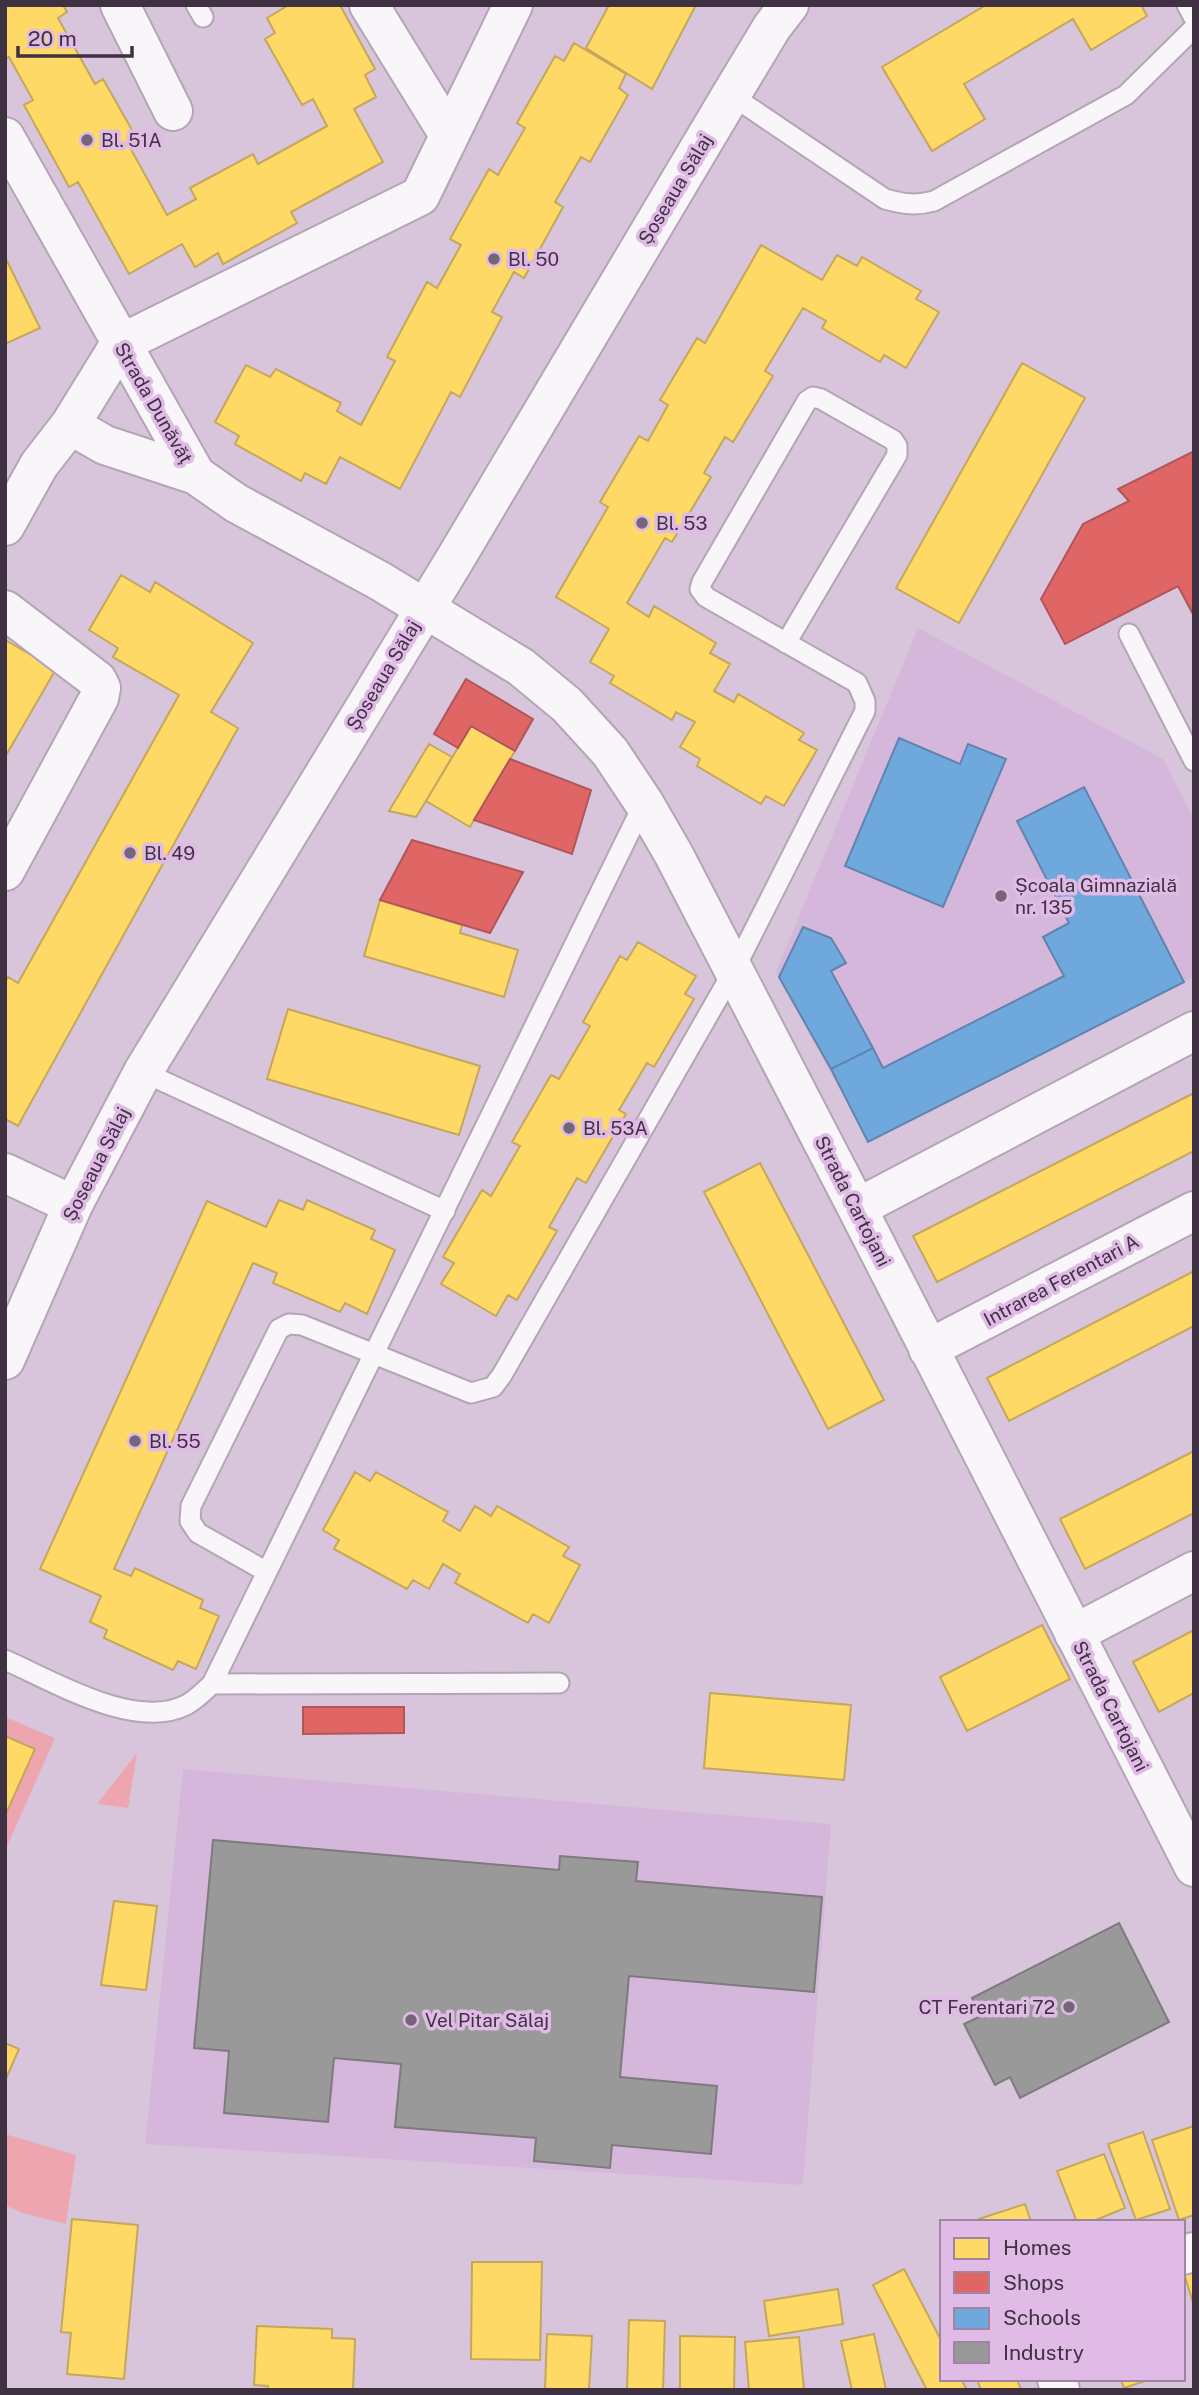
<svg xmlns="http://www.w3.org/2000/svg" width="1199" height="2395" viewBox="0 0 1199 2395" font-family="'Public Sans',sans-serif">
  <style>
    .built { fill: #d6b7dc }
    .green { fill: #eda6b0 }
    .homes { fill: #ffd966; stroke: #c5a75b; stroke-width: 2 }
    .shops { fill: #e06666; stroke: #b0565b; stroke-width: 2 }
    .schools { fill: #6fa8dc; stroke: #6184ae; stroke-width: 2 }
    .industry { fill: #999; stroke: #7e7a7f; stroke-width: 2 }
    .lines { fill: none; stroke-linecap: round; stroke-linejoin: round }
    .service-casing { stroke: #b4a5b6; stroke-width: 23 }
    .minor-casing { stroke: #b4a5b6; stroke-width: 42 }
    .tertiary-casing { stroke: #b4a5b6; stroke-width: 42 }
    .service { stroke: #f9f6fa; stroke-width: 19 }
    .minor { stroke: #f9f6fa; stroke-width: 38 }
    .tertiary { stroke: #f9f6fa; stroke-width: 38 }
    .poi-dot { fill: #756578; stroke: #dfbbe5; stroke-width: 2.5 }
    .labels { text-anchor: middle; stroke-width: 7; stroke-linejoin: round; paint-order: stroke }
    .poi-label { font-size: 19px; fill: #3f3142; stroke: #dfbbe5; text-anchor: start }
    .street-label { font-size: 19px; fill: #3f3142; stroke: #dfbbe5 }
  </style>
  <rect width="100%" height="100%" fill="#d8c5db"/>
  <path class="built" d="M918,628L1163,759L1194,819V977L868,1142L776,972Z
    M183,1769L831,1824L803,2185L145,2144Z"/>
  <path class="green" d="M5,1717L55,1738L5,1851V1816L35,1749L5,1736Z
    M137,1753L128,1808L97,1804Z
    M5,2134L76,2155L66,2224L22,2213L5,2205Z"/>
  <path class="homes" d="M5,5H63L67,12L58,18L95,84L103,79L136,137L127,142L167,215L196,199L190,188L253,154L258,164L327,126L313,99L302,105L265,39L275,33L267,18L289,5H340L375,69L365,75L376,97L354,109L383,162L291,212L297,223L223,264L218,253L195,267L182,244L129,274L78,182L69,187L24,105L33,100L9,57L5,59Z
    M609,5H696L652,89L586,48Z
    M986,5H1141L1147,16L1091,50L1073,19L964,84L985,119L932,151L882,67Z
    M574,43L626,74L619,88L628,95L590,162L581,157L555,202L563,207L524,278L514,272L492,312L502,317L460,397L451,392L400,489L340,457L326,484L305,473L301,481L235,444L239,436L215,422L246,365L270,377L276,369L341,403L337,411L361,425L395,361L387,357L427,282L437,288L461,245L450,239L489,169L498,175L525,128L517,123L555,56L564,61Z
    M761,245L822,280L837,255L857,266L862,257L921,291L916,299L939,312L906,368L884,355L880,362L822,328L826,321L803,308L765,371L773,376L733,442L725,437L704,473L711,477L672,542L665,538L627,603L649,617L654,606L716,643L710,653L730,664L714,691L734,702L738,694L804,733L799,740L817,750L784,806L766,796L761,804L697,766L700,759L680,747L695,722L676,712L672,720L610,683L614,676L590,662L609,629L556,597L608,507L600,502L639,436L648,441L668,405L660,400L697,338L705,343Z
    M5,257L40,328L5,344Z
    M1022,363L1085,398L959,623L896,588Z
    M121,575L150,592L155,582L253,643L211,712L238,728L18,1126L5,1119V982L8,977L18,983L179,695L113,657L118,648L89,630Z
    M5,640L56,669L5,757Z
    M471,726L515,751L470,827L426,801Z
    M429,744L452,757L426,801L416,817L389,811Z
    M380,900L462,925L460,933L518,950L504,997L364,956Z
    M638,942L696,976L685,994L694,999L654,1067L647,1063L619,1110L626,1114L586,1183L577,1178L549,1227L557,1231L517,1300L508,1295L496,1316L441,1284L454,1263L443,1257L482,1190L491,1196L520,1146L512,1142L551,1075L559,1079L590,1026L583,1022L620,956L627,960Z
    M288,1009L480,1066L459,1135L267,1079Z
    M1194,1093V1151L937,1282L913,1236Z
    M760,1163L884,1400L828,1429L704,1192Z
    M279,1200L303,1210L307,1200L375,1230L371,1239L395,1250L367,1314L345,1303L340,1312L273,1283L277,1273L253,1263L114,1569L131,1576L135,1568L203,1600L200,1608L219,1616L196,1669L178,1661L173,1670L104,1638L107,1630L90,1622L101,1596L40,1569L207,1201L266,1227Z
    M1194,1271V1326L1009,1421L987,1378Z
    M1194,1451V1513L1085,1569L1060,1519Z
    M355,1472L370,1481L376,1472L448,1512L443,1521L460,1531L475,1506L491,1516L497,1506L569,1547L563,1556L580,1565L549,1623L533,1614L528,1623L455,1583L460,1574L443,1564L429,1589L413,1580L407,1589L334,1549L339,1540L323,1530Z
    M1042,1625L1070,1679L967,1731L940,1677Z
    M1194,1630V1693L1159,1712L1133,1662Z
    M710,1693L851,1705L844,1780L704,1768Z
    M5,1736L35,1749L5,1816Z
    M114,1901L157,1906L146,1990L101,1985Z
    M5,2043L19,2049L5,2081Z
    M1194,2126V2215L1179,2220L1152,2140Z
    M1143,2132L1170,2209L1136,2220L1108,2144Z
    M1104,2154L1125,2208L1091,2222H1077L1057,2171Z
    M1025,2204L1031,2222H980L979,2219Z
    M72,2219L138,2225L124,2379L67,2374L71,2333L61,2332Z
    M472,2262H542L540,2360L471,2359Z
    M904,2269L942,2342V2379H961L967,2390H927L873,2285Z
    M1194,2270V2306L1184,2273Z
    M838,2289L843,2324L769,2336L764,2301Z
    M629,2320L665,2321L663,2390H627Z
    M257,2326L332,2329V2338L355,2339L353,2390H268V2386L254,2385Z
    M547,2334L592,2336L589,2390H545Z
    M874,2334L886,2390H852L841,2341Z
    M680,2336L735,2337L734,2390H680Z
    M799,2337L804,2390H749L745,2342Z
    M977,2379H1017L1021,2390H981Z
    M1121,2379H1151L1124,2388Z"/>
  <path class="shops" d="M1194,451V616L1178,586L1065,644L1041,599L1083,524L1129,501L1118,489Z
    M466,679L533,719L515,751L471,726L458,748L434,734Z
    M510,759L591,790L572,854L474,820Z
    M412,840L523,872L490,933L380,900Z
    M303,1707H404V1733L303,1734Z"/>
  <path class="schools" d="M899,738L960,764L968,744L1006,759L943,907L845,866Z
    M1084,787L1184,982L868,1142L831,1069L873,1048L883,1068L1064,976L1043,937L1069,923L1017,821Z
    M803,927L831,938L846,963L831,971L873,1048L831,1069L779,977Z"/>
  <path class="industry" d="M213,1840L559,1870L560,1856L638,1862L636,1881L822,1897L814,1992L629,1976L620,2077L717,2086L711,2154L612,2145L610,2168L534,2161L536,2138L395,2127L401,2064L334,2058L328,2122L224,2113L229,2051L194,2048Z
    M1119,1923L1169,2022L1020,2098L1010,2077L995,2085L964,2024L981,2016L972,1998Z"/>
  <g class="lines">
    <defs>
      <path id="service" d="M196,5L203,17
        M1187,5L1194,18
        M731,95L885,199C903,204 916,206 934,201L1126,95L1194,28
        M1129,634L1194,761
        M143,1072L445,1211
        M267,1572L198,1533L190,1521L191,1506L279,1329L289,1324L302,1325L471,1393L493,1387L502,1375L734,970L865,711V701L857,683L706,597L700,589L702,582L807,401L813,397L821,399L893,440L897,446V455L786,643
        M5,1660C53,1681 135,1731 186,1705C196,1700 204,1691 212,1684L644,803
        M212,1684L559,1683"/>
      <path id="minor" d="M120,5L173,111
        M369,5L449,135
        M5,137L196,475L236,503L380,581L521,667L567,705L610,752L644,803L674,855L857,1208L1194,1867
        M70,425L105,445L196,475
        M5,526L39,465L70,425L120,344L420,196L513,5
        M5,610L97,680L101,688L99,698L5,871
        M5,1173L73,1205
        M857,1208L1194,1031
        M928,1349L1194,1211
        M1074,1634L1194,1571
        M1183,2255L1194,2252
        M1057,2379L1060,2390"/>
      <path id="tertiary" d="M5,1360L73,1205L143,1072L454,561L731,95L772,27L789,5"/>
    </defs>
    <use href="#service" class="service-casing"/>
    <use href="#minor" class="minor-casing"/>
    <use href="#tertiary" class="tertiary-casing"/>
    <use href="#service" class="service"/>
    <use href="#minor" class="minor"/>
    <use href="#tertiary" class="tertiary"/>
  </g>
  <g class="poi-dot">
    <circle cx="87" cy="140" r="7"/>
    <circle cx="494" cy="259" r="7"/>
    <circle cx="642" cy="523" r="7"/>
    <circle cx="130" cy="853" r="7"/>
    <circle cx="1001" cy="896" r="7"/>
    <circle cx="569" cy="1128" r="7"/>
    <circle cx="135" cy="1441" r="7"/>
    <circle cx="1069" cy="2007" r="7"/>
    <circle cx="411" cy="2020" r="7"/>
  </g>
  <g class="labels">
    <g class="poi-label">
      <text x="101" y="147">Bl. 51A</text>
      <text x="508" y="266">Bl. 50</text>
      <text x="656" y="530">Bl. 53</text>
      <text x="144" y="860">Bl. 49</text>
      <text x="1015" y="892">Școala Gimnazială<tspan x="1015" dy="22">nr. 135</tspan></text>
      <text x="583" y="1135">Bl. 53A</text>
      <text x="149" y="1448">Bl. 55</text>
      <text x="1055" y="2014" text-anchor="end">CT Ferentari 72</text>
      <text x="425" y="2027">Vel Pitar Sălaj</text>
    </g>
    <g class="street-label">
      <text transform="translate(675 189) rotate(-59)" y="7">Șoseaua Sălaj</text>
      <text transform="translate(154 403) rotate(60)" y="7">Strada Dunăvăț</text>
      <text transform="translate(383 675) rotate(-59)" y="7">Șoseaua Sălaj</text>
      <text transform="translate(96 1164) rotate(-63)" y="7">Șoseaua Sălaj</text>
      <text transform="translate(853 1201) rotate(63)" y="7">Strada Cartojani</text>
      <text transform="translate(1061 1280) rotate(-28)" y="7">Intrarea Ferentari A</text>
      <text transform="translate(1111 1706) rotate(63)" y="7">Strada Cartojani</text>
    </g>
  </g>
  <rect width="1199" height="2395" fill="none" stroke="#3f3142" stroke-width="14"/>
  <rect x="940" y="2220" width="245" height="161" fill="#dfbbe5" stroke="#9f84a4" stroke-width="2"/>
  <rect x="954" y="2238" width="35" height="21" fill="#ffd966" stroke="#9f84a4" stroke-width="2"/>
  <text x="1003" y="2255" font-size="21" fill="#3f3142">Homes</text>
  <rect x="954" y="2272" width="35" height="21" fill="#e06666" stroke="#9f84a4" stroke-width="2"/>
  <text x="1003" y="2290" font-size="21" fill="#3f3142">Shops</text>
  <rect x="954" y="2308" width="35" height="21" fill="#6fa8dc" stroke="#9f84a4" stroke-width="2"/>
  <text x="1003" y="2325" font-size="21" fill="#3f3142">Schools</text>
  <rect x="954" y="2342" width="35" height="21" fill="#999999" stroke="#9f84a4" stroke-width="2"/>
  <text x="1003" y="2360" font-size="21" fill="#3f3142">Industry</text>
  <path d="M18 46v10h114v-10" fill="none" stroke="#3f3142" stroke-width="3.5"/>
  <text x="28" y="46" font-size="21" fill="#3f3142" stroke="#dfbbe5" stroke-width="5" paint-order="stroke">20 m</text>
</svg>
